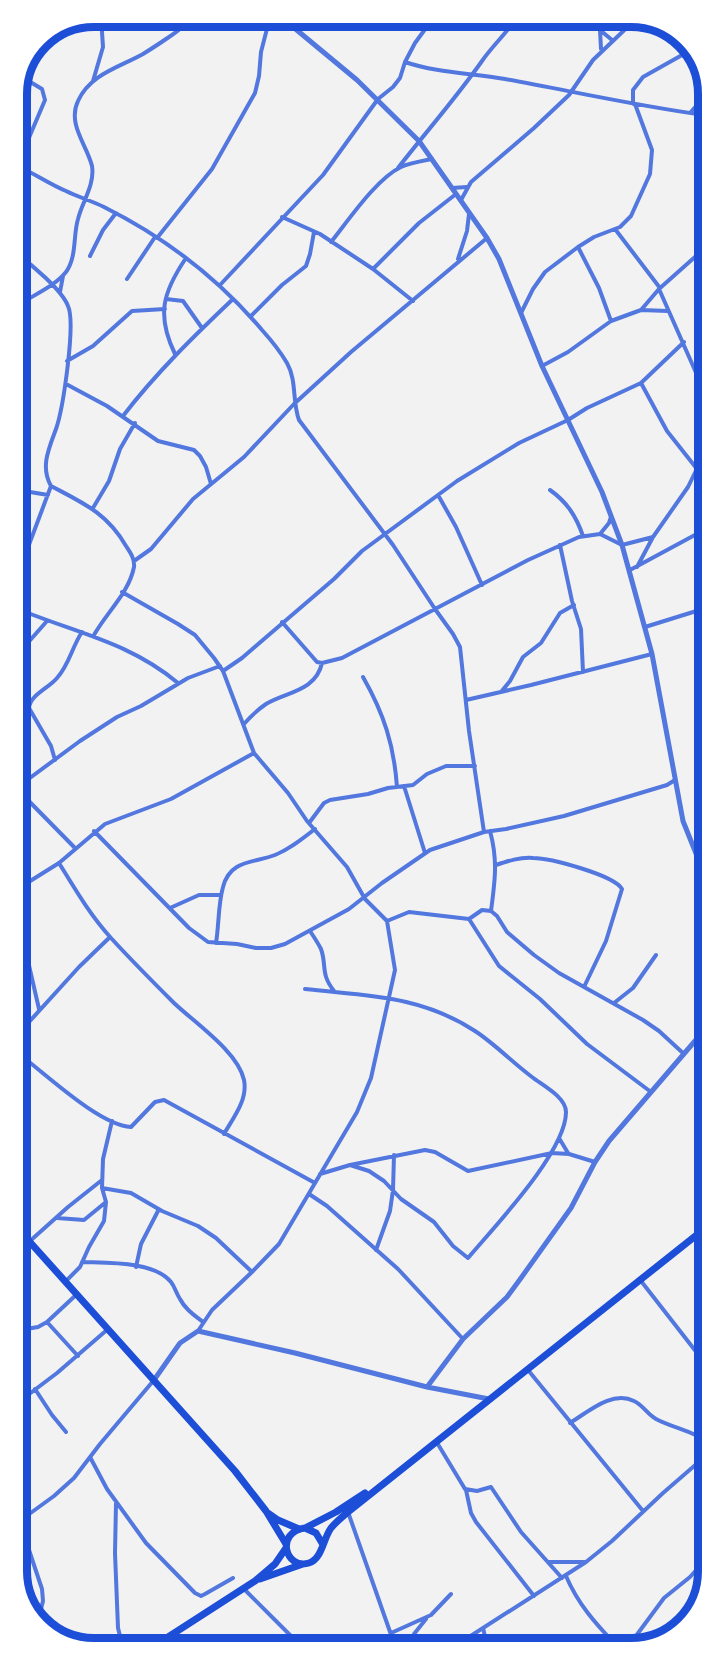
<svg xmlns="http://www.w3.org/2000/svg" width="725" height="1665" viewBox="0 0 725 1665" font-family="'DejaVu Sans',sans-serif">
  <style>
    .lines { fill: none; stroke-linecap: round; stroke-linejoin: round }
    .minor { stroke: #5277de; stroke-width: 4 }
    .tertiary { stroke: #5277de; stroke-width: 5 }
    .primary { stroke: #1d4ed8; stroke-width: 7 }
    .trunk { stroke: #1d4ed8; stroke-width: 7 }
    .rim { fill: none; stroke: #1d4ed8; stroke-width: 8 }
  </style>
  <rect width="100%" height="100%" fill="#f2f2f2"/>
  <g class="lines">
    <path class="minor" d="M592,17L600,30L612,40
      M621,17L627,26
      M600,30L601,49
      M405,62C437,73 471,73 505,79C571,91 637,106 704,115
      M93,81L103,47L101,17
      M633,104V90L643,77L691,50
      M690,113L704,97
      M17,166C34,173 49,184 66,191C78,197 92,201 104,207C164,237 218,278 262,330C271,340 280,351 287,363C297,381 292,401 299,420L393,545L435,609L453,634L460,647L469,731L484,832
      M17,166L45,100L42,89L22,77
      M398,168C426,132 456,98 482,61C493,45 507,33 517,17
      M452,188L467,187
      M461,200L471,182L534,128L569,95L593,60L638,17
      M282,217L320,234L373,269L413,301
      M615,229L660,288
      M157,238L212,169L255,93L259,76L261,52L270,17
      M331,242C348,221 376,179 401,167C410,163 422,161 432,159
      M578,247L599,288L611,321
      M17,254C31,264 62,290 68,306C76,323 63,409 56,429C49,448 40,467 51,486C83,503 107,513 126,546C130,552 135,559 134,567C129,593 106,613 94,635
      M90,256L103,230L116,213
      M458,259L467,231L469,214
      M373,269L419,223L456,194
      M127,279L155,237
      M220,285L323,175L378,99L393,87L400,78L405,62L415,43L434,17
      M659,289L705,393
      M60,292L63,276
      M166,299L183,301L202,328
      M17,306C33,295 54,287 66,272C77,257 73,235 78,219C82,202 95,185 92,166C87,145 67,124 78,101C90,74 120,67 143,54C151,49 159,44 166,39C175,33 185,27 188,17
      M641,310L668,311
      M521,313L533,289L545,272L578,247L594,237L620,227L631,216L650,174L652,150L635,104
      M251,316L282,285L306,266L310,254L314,232
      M175,354C156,315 163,292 186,258
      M67,361L93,346L132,311L165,309
      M542,366L568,352L611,321L641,310L659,289L705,248
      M641,383L667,431L697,469
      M66,384L107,406L158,441L194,450L200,456L206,467L211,484
      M123,416C156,373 194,336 233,299
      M18,490L48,495
      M550,490C567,502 576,516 583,536
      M438,495L456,527L482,585
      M93,508L109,481L120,449L135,423
      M600,534L609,523L611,517
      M560,545L572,601L581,629L583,672
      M134,561L151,549L193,499L244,457L294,404L351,352L487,238
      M637,567L653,537L688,487L705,452
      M630,570L706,529
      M18,574L51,486
      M122,592L178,624L195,635L214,658L223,671L254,753L288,793L307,821L347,867L365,899L387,921L395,970L371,1078L357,1112L279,1244L252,1272L212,1310L198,1331
      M18,609C76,633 129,642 178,683
      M282,622L317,662L322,663L342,658L528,560L579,537L600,534L622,545L653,537
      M645,627L706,608
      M18,654L47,621
      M223,671L242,658L334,579L362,551L457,481L519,443L568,420L587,408L641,383L684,342
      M363,677C384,714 394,745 397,787
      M501,692L510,681L523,657L541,643L560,613L574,605
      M466,700L531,685L652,654
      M244,724C251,716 257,710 266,704C286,692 316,691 322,663
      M55,760L51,746L29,708C30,695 49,688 57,678C69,665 72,647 82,632
      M19,786L80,741L117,717L141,706L188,678L220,666
      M404,786L425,853
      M19,791L75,848
      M309,823L324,803L330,800L368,794L388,788L413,785L427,774L446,766H475
      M94,831L189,928L208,942L237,944L256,948H271L285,944L349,909L382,883L430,850L484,832L506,829L564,816L667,785L675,780
      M490,831C498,860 495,881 491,911
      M59,863C75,889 90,915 111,938C131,960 153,982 174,1003C195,1023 238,1052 244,1080C248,1100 233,1118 224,1134
      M496,865C508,861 520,857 533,858C550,858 614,875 622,889L606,941L584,987
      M19,888L59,863L105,824L171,799L254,753
      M170,908L199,895H221
      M469,919L482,910L491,911L497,916L507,932L534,955L559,973L643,1020L659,1031L684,1054
      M387,921L409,912L469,919L499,966L540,999L587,1044L651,1092
      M310,931C314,937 318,943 321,949C327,966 320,973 334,991
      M19,941L25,948L39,1009
      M216,943C219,925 218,905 223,887C230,859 255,863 275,855C290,849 302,839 315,829
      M305,989C367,996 420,995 475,1031C495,1044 513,1063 532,1077C542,1085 566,1097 566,1112C566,1152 494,1227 468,1258L453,1246L434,1222L401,1199L384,1181L369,1171L350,1165
      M614,1003L633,988L656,955
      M19,1033L79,967L110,937
      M19,1054C46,1074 99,1125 131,1127L155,1102L164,1100L315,1183
      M559,1138L568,1153
      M320,1174L350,1165L425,1150L435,1152L468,1171L552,1153L569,1154L595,1162
      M102,1188L131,1193L162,1211L198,1226L216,1238L252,1272
      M309,1194L327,1206L398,1269L463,1339
      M57,1218L84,1220L106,1202
      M30,1241L68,1207L102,1180
      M376,1250L390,1211L393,1190L394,1155
      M82,1262C107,1263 154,1261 171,1282C175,1287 176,1293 180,1299C185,1309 194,1315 203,1322
      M136,1267L141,1244L159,1209
      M66,1281L80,1267L89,1247L104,1221L106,1202L102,1188L103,1159L112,1121
      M641,1281L708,1367
      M47,1322L78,1356
      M20,1330L38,1327L47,1322L76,1295
      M528,1370L643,1511
      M35,1389L52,1415L66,1432
      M20,1401L57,1373L108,1329
      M570,1423C588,1412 612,1390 634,1401C643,1405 647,1414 656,1419C673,1428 693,1431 708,1442
      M436,1441L465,1489L477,1491L491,1487L521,1532L562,1578
      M90,1457L107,1489L146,1543L195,1593L201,1596L205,1594L233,1578
      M466,1490L471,1513L476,1522L534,1596
      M116,1503L115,1553L118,1628L123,1648
      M348,1512L395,1646
      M21,1520L54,1496L74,1478L100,1444L154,1380
      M21,1526L42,1589L43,1601L38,1621
      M548,1562H585
      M566,1576C578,1604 595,1623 616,1645
      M244,1589L293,1638L298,1647
      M483,1628L487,1645
      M391,1633L431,1615L451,1594
      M392,1636L416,1644
      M630,1644L664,1598L690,1577L708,1557
      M418,1646L414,1634L426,1619
      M455,1646L586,1562L612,1541L663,1493L708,1454"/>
    <path class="tertiary" d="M281,17L357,80L419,141L487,238L499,259L542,366L602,492L622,545L652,654L683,821L699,861L707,873
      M154,1380L180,1343L198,1331L295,1353L427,1387L489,1399
      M427,1387L463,1339L507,1297L521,1278L571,1208L595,1162L609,1141L707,1027"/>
    <path class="primary" d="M20,1231L235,1471L266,1511L286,1544
      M268,1513L278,1520L299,1529"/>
    <path class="trunk" d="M305,1528L336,1512L365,1493
      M322,1543L316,1533L305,1528C275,1532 285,1570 309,1563C322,1559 323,1539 331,1528C336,1522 342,1517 348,1512L708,1226
      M260,1579L303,1564
      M151,1648L255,1581L275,1564L286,1548"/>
  </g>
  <path d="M0 0H725V1665H0ZM94 27H631A67 67 0 0 1 698 94V1571A67 67 0 0 1 631 1638H94A67 67 0 0 1 27 1571V94A67 67 0 0 1 94 27Z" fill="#fff" fill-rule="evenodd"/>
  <path class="rim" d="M94 27H631A67 67 0 0 1 698 94V1571A67 67 0 0 1 631 1638H94A67 67 0 0 1 27 1571V94A67 67 0 0 1 94 27Z"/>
</svg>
